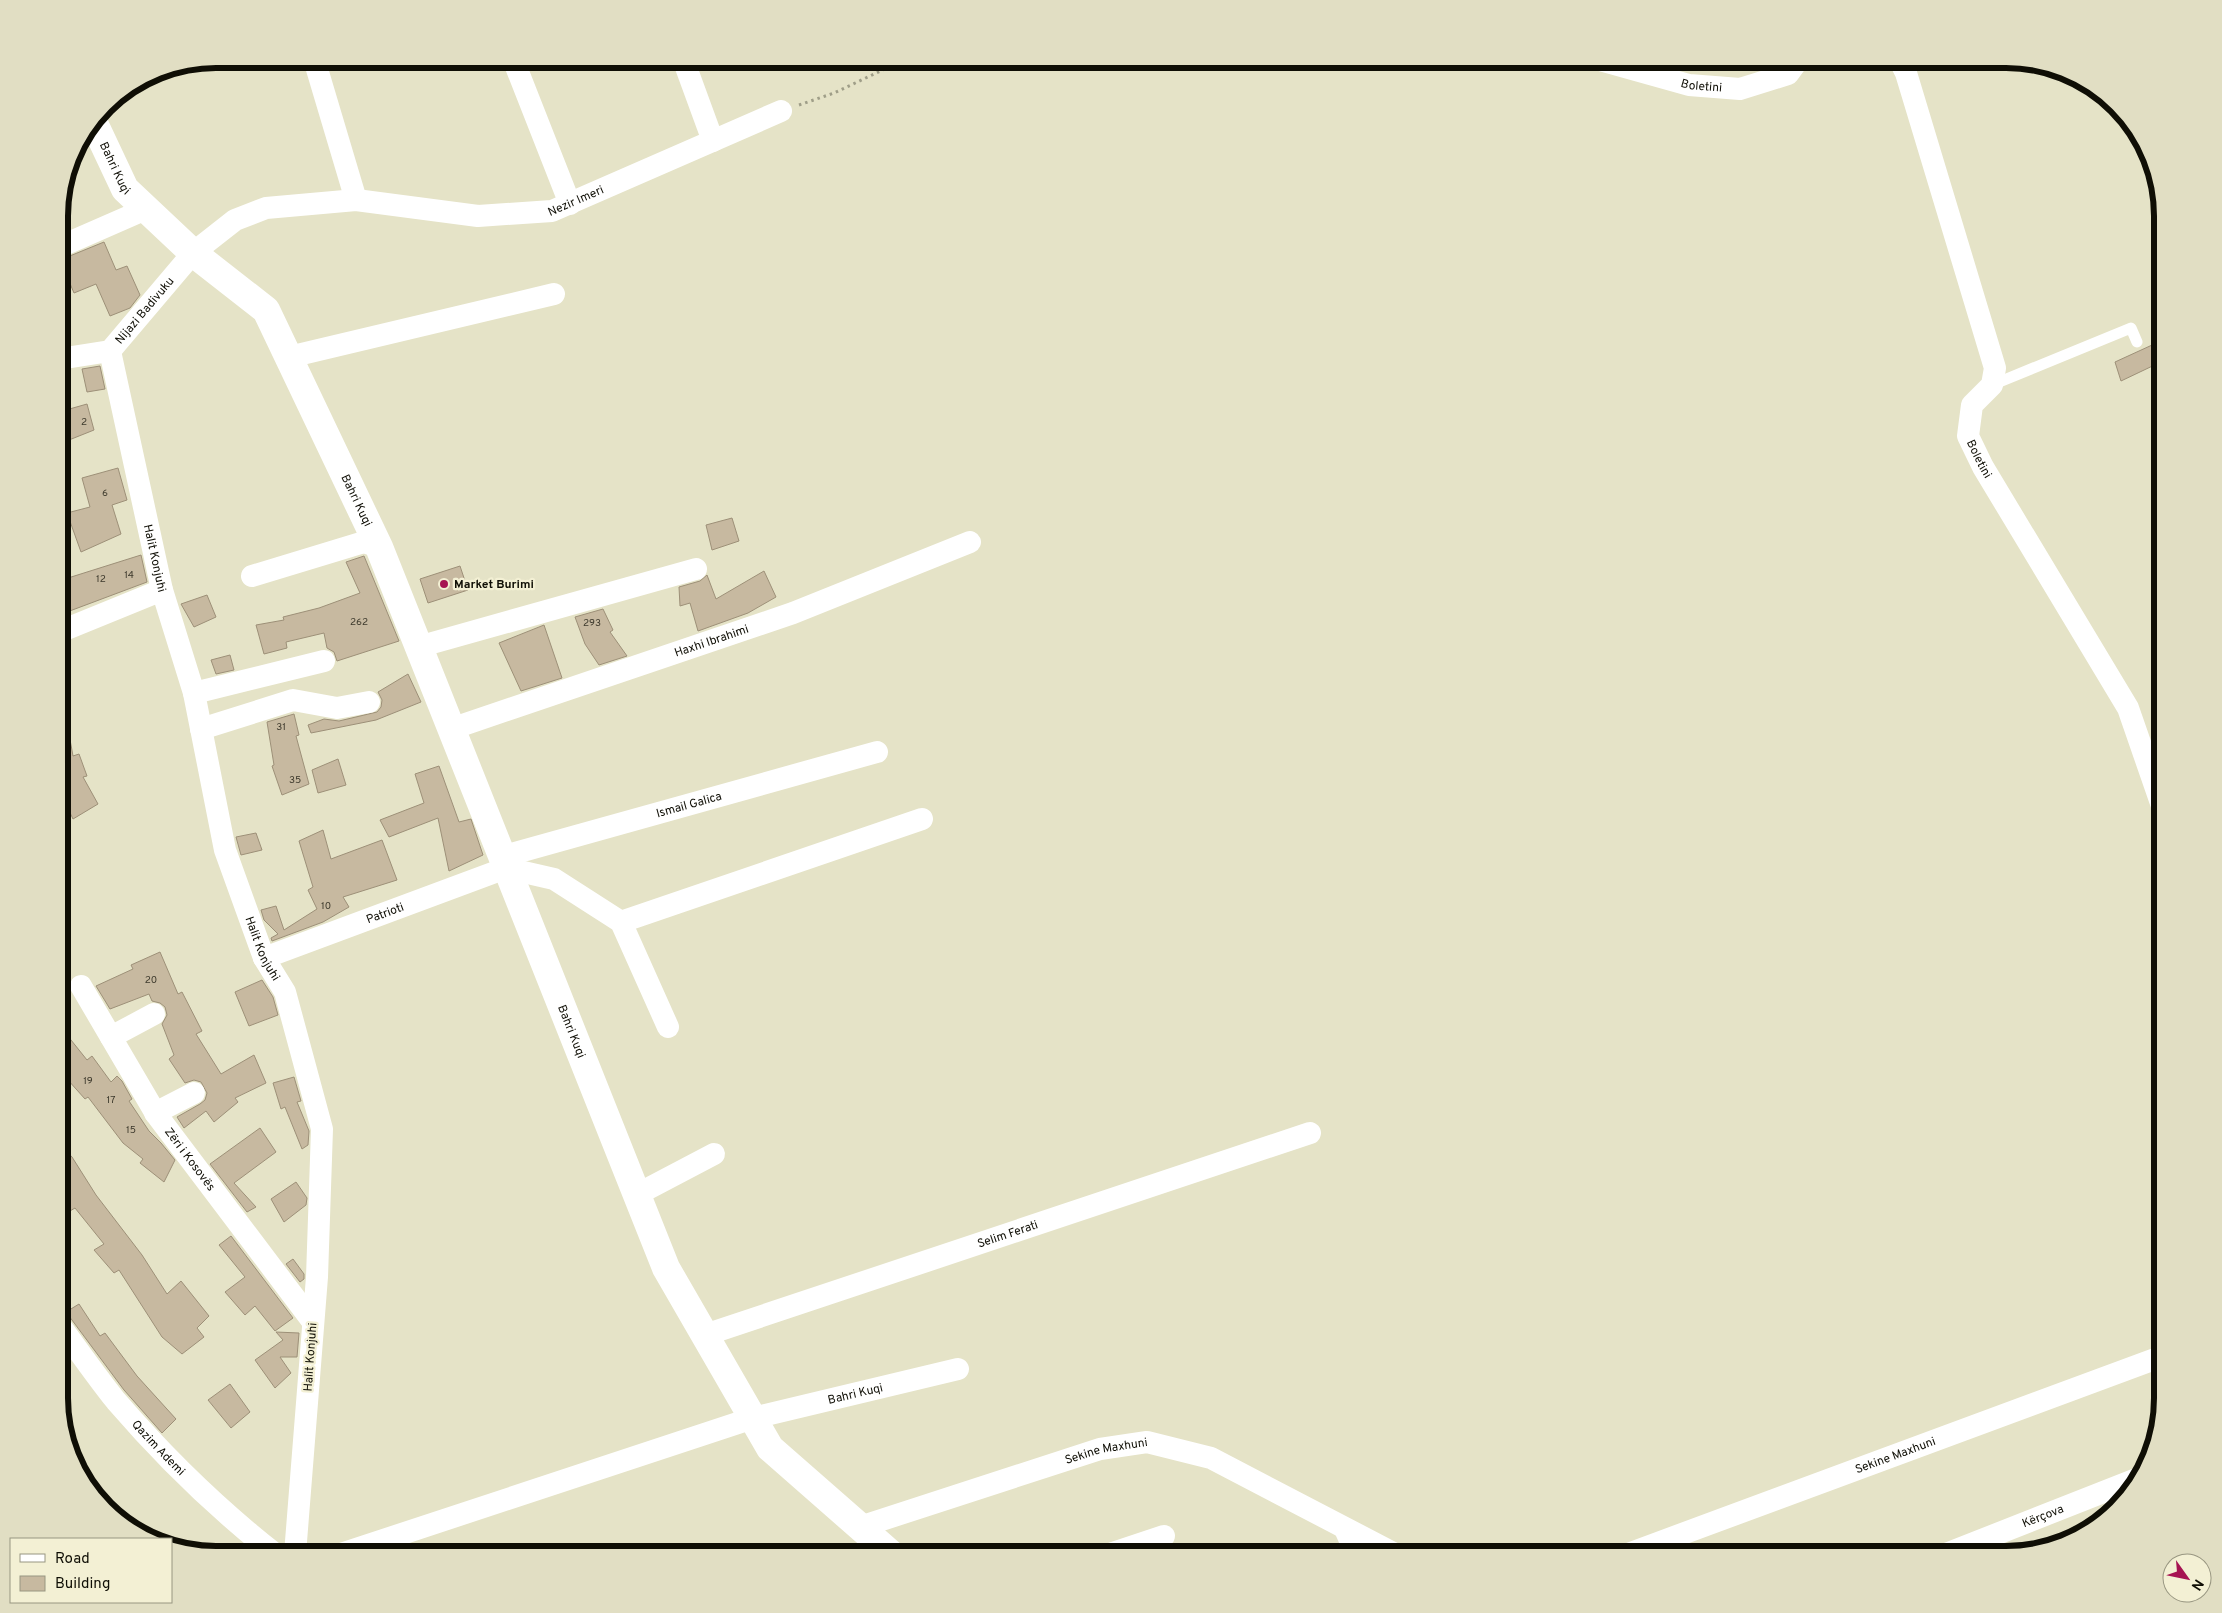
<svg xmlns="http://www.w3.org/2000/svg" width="2222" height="1613" viewBox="0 0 2222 1613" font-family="Overpass,sans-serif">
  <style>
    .building { fill: #c7b9a0; stroke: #9d9078 }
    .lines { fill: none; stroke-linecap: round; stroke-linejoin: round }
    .path { stroke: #9f9e88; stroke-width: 3; stroke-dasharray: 2.5 4; stroke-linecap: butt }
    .service { stroke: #fff; stroke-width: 11 }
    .minor { stroke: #fff; stroke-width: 22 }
    .tertiary { stroke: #fff; stroke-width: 28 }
    .poi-dot { fill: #a61452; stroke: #f3f0d4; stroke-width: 2 }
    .labels { text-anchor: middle; stroke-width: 4.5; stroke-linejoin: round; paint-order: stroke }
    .number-label { font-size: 10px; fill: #3d392c }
    .street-label { font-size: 12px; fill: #0f0e05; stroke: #f3f0d4 }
    .poi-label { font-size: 12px; font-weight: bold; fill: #0f0e05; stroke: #f3f0d4; text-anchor: start }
    .rim { fill: none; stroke: #0f0e05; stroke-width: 6 }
  </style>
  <rect width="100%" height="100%" fill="#e5e3c7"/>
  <path class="building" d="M104,242L116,270L127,266L140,295L130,308L110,316L96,284L74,293L60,260Z
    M2163,340V361L2121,381L2115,362Z
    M100,366L105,389L87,392L82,369Z
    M87,404L94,430L59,444V412Z
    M118,468L127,500L112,505L121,534L81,552L67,513L90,507L82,478Z
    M732,518L739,541L712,550L706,525Z
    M141,555L147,582L59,615V583L68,580V578Z
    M364,556L399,641L337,661L334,652L327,648L324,633L286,642L287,648L264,654L256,625L284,620L283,617L319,608L360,593L346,562Z
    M460,566L468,590L428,603L420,579Z
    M764,571L776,597L748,613L698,631L690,603L680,606L679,587L700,581L707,575L716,599Z
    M207,595L216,617L194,627L181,604Z
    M603,609L613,630L610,632L627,656L599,665L585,644L575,617Z
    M544,625L562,678L521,691L499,643Z
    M230,655L234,670L216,674L211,660Z
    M408,674L421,702L376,720L311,733L308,725L324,719L339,721L377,712L381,707L382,700L378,692Z
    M294,714L299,735L296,736L309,784L282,795L272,766L274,765L267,722Z
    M59,723H67L73,756L79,754L87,776L83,777L98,804L73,819L59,790Z
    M338,759L346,785L318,793L312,770Z
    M439,766L459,822L471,819L483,855L449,871L438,818L389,837L380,820L424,803L415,774Z
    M323,830L331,859L382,840L397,880L343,897L349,907L323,922L272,941L271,938L278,934L264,920L261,910L276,906L284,930L317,909L308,890L313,887L299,841Z
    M256,833L262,850L241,855L236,837Z
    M160,952L178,994L182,992L202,1031L196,1034L221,1074L254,1055L266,1083L235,1098L238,1102L214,1122L206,1111L184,1128L177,1117L200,1104L205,1100L207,1093L201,1082L194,1080L185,1083L169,1059L174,1055L162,1024L167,1015L165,1007L160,1003L152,1001L149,994L110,1009L96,986L133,969L131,965Z
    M262,980L273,997L278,1015L249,1026L235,992Z
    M59,1025L87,1060L92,1056L111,1082L117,1076L122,1081L132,1099L129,1101L149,1131L161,1143L175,1160L164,1182L140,1163L143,1159L123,1143L88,1097L85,1099L59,1070Z
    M294,1077L301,1101L297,1102L309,1131L308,1145L302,1149L285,1107L281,1109L273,1083Z
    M260,1128L276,1152L234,1183L256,1207L247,1212L210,1164Z
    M59,1143L72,1157L96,1195L142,1255L167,1294L181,1281L209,1316L197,1328L204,1337L182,1354L162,1337L119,1270L114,1273L94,1250L104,1244L75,1208L70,1211L59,1193Z
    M296,1182L307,1198L306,1205L284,1222L271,1199Z
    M231,1236L293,1318L275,1331L255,1306L245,1315L225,1292L245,1277L219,1245Z
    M293,1259L304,1274V1279L300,1282L286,1264Z
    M79,1304L100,1336L105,1333L137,1376L176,1419L162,1433L124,1390L66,1312Z
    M276,1332L299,1333L297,1357H280L291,1373L275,1388L255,1360L283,1340Z
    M230,1384L250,1412L231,1428L208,1400Z"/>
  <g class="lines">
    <path class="path" d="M799,105L834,93L906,59"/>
    <path class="service" d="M1992,385L2131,328L2137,342"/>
    <g class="minor">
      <path d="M314,59L356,200"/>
      <path d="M513,59L570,204"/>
      <path d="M683,59L713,141"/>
      <path id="s1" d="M1596,59L1689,85L1740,89L1788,74L1799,59"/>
      <path id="s2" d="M1899,59L1906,73L1995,368L1992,385L1972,405L1968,436L1983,467L2128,708L2163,809"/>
      <path d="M59,247L146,209"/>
      <path id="s3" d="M110,351L162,590L194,693L225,850L264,958L285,992L322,1129L317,1277L295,1554"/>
      <path d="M289,357L554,294"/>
      <path id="s4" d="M59,359L110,351L193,253L235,220L266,208L356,200L478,216L552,211L781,111"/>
      <path d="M252,576L364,542L379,547"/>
      <path d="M59,632L162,590"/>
      <path d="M418,647L696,569"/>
      <path d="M194,693L324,661"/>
      <path d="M201,729L293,700L337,708L369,702"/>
      <path id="s5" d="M451,729L793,613L970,542"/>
      <path id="s6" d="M501,857L877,752"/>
      <path d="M621,922L922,819"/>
      <path id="s7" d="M264,958L506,868L554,879L621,922L668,1027"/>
      <path id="s8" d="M81,986L156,1114L313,1322"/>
      <path d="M111,1037L154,1014"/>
      <path d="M155,1113L194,1093"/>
      <path d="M636,1195L714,1154"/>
      <path id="s9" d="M59,1324C78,1350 96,1376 116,1401C166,1459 215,1507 275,1554"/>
      <path id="s10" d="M705,1335L1310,1133"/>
      <path id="s11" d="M860,1527L1100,1449L1147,1442L1211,1458L1395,1554"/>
      <path d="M1345,1529L1356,1554"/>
      <path id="s12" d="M341,1554L753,1418L958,1369"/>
      <path d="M1110,1554L1164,1536"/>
      <path id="s13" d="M1628,1554L2163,1356"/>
      <path id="s14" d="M1946,1554L2139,1478"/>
    </g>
    <path class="tertiary" id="s15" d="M93,121L125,189L193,253L266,310L379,547L666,1268L770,1448L891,1554"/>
  </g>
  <circle class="poi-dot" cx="444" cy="584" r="5"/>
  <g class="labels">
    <g class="number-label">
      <text x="84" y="425">2</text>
      <text x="105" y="496">6</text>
      <text x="129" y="578">14</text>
      <text x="101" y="582">12</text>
      <text x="359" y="625">262</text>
      <text x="592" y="626">293</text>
      <text x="281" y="730">31</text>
      <text x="295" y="783">35</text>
      <text x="326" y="909">10</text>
      <text x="151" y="983">20</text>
      <text x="88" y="1084">19</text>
      <text x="111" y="1103">17</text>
      <text x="131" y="1133">15</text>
    </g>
    <g class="street-label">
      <text dy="4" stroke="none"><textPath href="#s1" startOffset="109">Boletini</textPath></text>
      <text dy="4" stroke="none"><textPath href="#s15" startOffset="52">Bahri Kuqi</textPath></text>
      <text dy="4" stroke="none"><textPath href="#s4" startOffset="580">Nezir Imeri</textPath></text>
      <text dy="4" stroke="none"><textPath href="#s4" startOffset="105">Nijazi Badivuku</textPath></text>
      <text dy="4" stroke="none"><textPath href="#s2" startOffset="426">Boletini</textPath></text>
      <text dy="4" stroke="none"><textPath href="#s15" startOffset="472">Bahri Kuqi</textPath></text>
      <text dy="4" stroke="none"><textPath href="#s3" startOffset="212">Halit Konjuhi</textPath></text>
      <text dy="4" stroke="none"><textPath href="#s5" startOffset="275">Haxhi Ibrahimi</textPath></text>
      <text dy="4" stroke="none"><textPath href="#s6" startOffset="195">Ismail Galica</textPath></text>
      <text dy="4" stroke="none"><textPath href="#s7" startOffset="129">Patrioti</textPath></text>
      <text dy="4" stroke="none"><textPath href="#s3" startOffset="618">Halit Konjuhi</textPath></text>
      <text dy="4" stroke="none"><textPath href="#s15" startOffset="1045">Bahri Kuqi</textPath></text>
      <text dy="4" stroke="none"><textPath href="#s8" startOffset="205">Zëri i Kosovës</textPath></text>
      <text dy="4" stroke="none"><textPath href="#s10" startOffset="319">Selim Ferati</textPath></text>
      <text transform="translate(310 1357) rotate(-86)" y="4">Halit Konjuhi</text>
      <text dy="4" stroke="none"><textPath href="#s12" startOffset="539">Bahri Kuqi</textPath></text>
      <text dy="4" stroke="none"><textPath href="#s9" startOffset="159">Qazim Ademi</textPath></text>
      <text dy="4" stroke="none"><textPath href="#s11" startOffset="258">Sekine Maxhuni</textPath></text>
      <text dy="4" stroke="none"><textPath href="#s13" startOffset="285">Sekine Maxhuni</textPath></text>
      <text dy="4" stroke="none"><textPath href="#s14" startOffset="104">Kërçova</textPath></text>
    </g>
    <g class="poi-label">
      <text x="454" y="588">Market Burimi</text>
    </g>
  </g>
  <path d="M0 0H2222V1613H0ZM216 68H2006A148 148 0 0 1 2154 216V1398A148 148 0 0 1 2006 1546H216A148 148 0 0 1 68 1398V216A148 148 0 0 1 216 68Z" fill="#e1dec3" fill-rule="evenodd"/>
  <path class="rim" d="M216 68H2006A148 148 0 0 1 2154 216V1398A148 148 0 0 1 2006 1546H216A148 148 0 0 1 68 1398V216A148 148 0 0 1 216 68Z"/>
  <rect x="10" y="1538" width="162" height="65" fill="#f3f0d4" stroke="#989681"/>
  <rect x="20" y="1554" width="25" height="8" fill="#ffffff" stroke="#989681"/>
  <text x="55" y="1563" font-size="15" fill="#0f0e05">Road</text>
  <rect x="20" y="1576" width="25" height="15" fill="#c7b9a0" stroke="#989681"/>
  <text x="55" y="1588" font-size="15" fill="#0f0e05">Building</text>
  <g transform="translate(2187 1578) rotate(123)"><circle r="24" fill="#f3f0d4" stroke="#989681"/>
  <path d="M0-4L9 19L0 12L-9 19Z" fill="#a61452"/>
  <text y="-8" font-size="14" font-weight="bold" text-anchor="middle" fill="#0f0e05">N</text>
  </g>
</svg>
